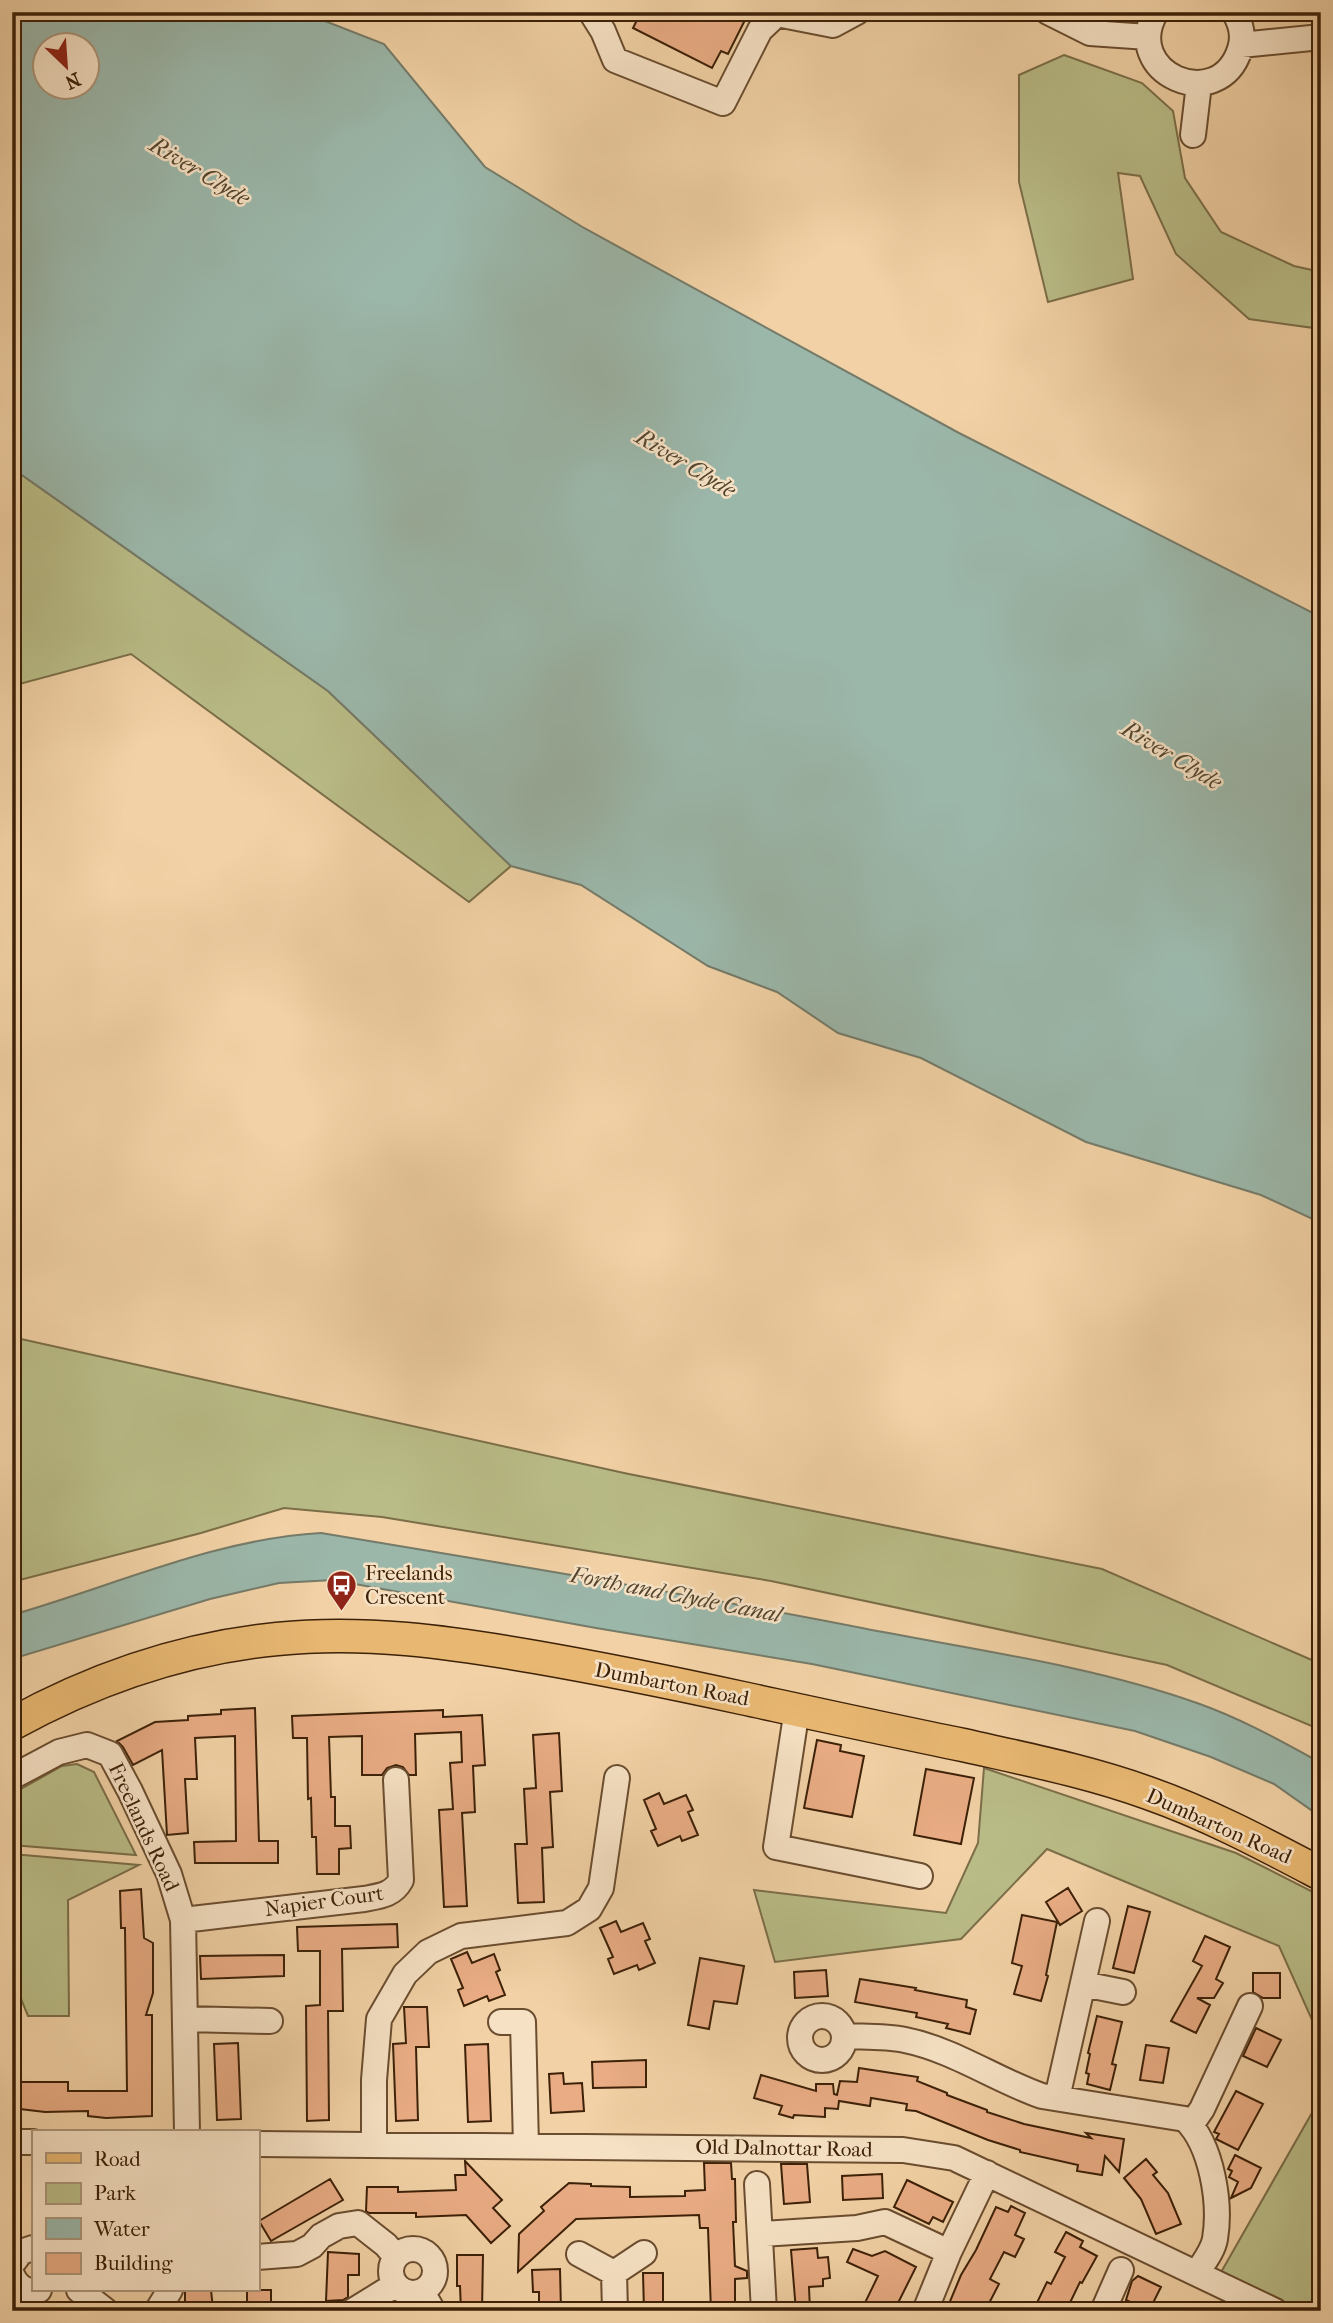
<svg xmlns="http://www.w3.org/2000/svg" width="1333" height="2323" viewBox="0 0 1333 2323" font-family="'IM FELL French Canon',serif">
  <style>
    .green { fill: #b9bc87; stroke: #7b6e48; stroke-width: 2 }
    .water { fill: #9bb7aa; stroke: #757b69; stroke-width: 2; fill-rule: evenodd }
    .building { fill: #e9ac84; stroke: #3d2108; stroke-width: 2 }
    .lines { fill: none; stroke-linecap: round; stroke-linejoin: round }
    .minor-casing { stroke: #6a4d2f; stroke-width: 28 }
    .major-casing { stroke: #3d2108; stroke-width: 35 }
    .minor { stroke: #f6e1c4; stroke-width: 24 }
    .major { stroke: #e8b872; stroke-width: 32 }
    .labels { text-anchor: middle; stroke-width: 5; stroke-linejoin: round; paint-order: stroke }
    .poi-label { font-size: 21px; fill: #3d2108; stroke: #f6e1c4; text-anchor: start }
    .street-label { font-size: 21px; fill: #3d2108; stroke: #f6e1c4 }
    .water-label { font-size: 23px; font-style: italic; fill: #544630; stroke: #f6e1c4 }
  </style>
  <rect width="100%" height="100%" fill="#f1d1a5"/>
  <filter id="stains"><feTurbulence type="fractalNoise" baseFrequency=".00286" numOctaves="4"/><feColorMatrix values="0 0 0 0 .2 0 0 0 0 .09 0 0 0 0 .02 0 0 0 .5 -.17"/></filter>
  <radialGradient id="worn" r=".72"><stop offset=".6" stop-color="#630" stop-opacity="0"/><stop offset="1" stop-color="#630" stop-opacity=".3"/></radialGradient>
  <path class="green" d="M1064,55L1142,83L1173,111L1185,178L1221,232L1294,266L1321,272V329L1249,319L1176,254L1140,176L1118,173L1133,279L1048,302L1019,182V75Z
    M12,468L328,691L511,866L469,902L131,654L12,686Z
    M12,1337L624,1473L1102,1569L1321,1664V1730L1167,1665L771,1581L382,1517L284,1508L201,1533L12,1582Z
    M77,1764L94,1772L136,1855L12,1845V1794L62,1766Z
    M984,1768L1236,1853L1321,1896V2040L1279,1946L1047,1849L961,1939L775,1962L754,1890L946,1913L978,1843Z
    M12,1854L139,1865L68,1900L69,2016H28L12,1977Z
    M1321,2097V2311H1295L1220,2274Z"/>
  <path class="water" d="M12,12H302L384,44L485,167L584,228L959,433L1321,617V1223L1261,1195L1086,1142L921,1058L838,1033L777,992L708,966L581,885L511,866L328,691L12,468ZM46,46H88V88H46Z
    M321,1533C502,1563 682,1593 862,1628C974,1650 1090,1665 1197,1703C1240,1718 1281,1741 1321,1763V1817L1274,1784L1211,1757L1135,1731L812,1664L596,1628L333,1580L279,1583L210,1599L12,1659V1615C114,1586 214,1539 321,1533Z"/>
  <path class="building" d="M641,12H749L728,54L721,51L712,68L633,28Z
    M255,1708L259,1841H278V1863H195L194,1842L236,1841L235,1736L195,1738L197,1779H185L188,1833L167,1835L162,1750L133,1765L123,1747L117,1741L155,1722L188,1720V1716L221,1714V1710Z
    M443,1710V1717L482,1715L485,1765L473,1766L475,1812L462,1813L467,1906L444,1907L439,1810L453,1809L450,1763L462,1762L461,1732L415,1734L416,1775H409L403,1767L396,1765L387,1768L382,1775H362V1736L329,1737L331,1797H335V1826H350L351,1848L339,1849V1874H317L316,1837H312L311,1798L308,1799L307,1738H293L292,1716Z
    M559,1733L562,1791L550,1792L553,1847L542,1848L544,1902L518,1903L515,1844H527L524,1789L536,1788L533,1735Z
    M817,1740L841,1745L840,1751L864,1756L852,1817L804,1808Z
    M926,1769L974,1778L961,1844L914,1835Z
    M659,1793L664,1804L686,1795L693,1810L688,1812L698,1835L682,1841L680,1836L658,1846L651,1831L656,1829L644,1800Z
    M1068,1888L1082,1911L1060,1925L1046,1902Z
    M141,1889L144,1938L153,1943V1993L146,2015H152V2116L106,2118L88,2116V2111L45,2112L12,2108V2082H68V2091H127L125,1928H121L120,1891Z
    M1128,1906L1150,1912L1134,1973L1113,1968Z
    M1022,1915L1057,1922L1046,1975L1048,1976L1041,2001L1014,1994L1022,1966L1012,1963Z
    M616,1921L621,1932L643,1923L650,1939L645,1941L655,1963L639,1970L637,1965L614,1974L608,1959L613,1957L600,1928Z
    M397,1924L398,1947L342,1949L343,2011H328L329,2120L307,2121L306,2006L320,2005V1951H298L297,1927Z
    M1205,1936L1230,1947L1216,1979L1223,1983L1214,1998H1197L1210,2005L1196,2033L1171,2021L1202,1966L1193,1961Z
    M467,1952L472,1963L494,1954L500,1970L496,1972L505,1995L489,2001L487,1996L464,2006L458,1990L463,1988L451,1959Z
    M284,1955V1976L201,1979L200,1956Z
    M700,1958L744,1966L737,2004L714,2001L709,2029L688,2025Z
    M826,1970L828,1996L795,1998L794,1972Z
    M1253,1973H1280V1998H1263L1253,1992Z
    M860,1979L916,1988L915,1990L967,2000L966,2007L976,2010L970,2034L946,2028L948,2024L916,2017L917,2013L855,2002Z
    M404,2007H427L429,2047H416L418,2120L396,2121L393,2044L406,2043Z
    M1097,2016L1122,2022L1112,2064L1116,2065L1110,2090L1087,2084L1089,2074L1086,2073L1090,2054L1088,2053Z
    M1256,2028L1281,2040L1267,2067L1243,2056Z
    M238,2043L241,2119L217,2120L214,2044Z
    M488,2044L491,2121L468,2122L465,2045Z
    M1146,2045L1169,2048L1163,2083L1140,2080Z
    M646,2060V2087L593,2088L592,2062Z
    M859,2068L918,2077L917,2081L947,2093V2095L987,2110V2112L1024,2124L1091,2138L1086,2133L1124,2139L1119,2172L1105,2156L1102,2175L1077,2171L1078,2165L1020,2152V2150L988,2140L916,2111L906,2110L907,2104L871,2098L870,2106L839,2101L838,2109L825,2108V2117L794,2115L793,2118L779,2114L782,2106L754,2098L761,2075L816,2091V2084H833L834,2094L837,2095L840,2081L857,2082Z
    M563,2073L564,2084L582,2083L584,2111L551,2113L549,2074Z
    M1236,2091L1263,2104L1238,2150L1216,2139L1219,2134L1214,2132Z
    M1235,2155L1261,2168L1251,2188L1231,2198L1238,2182L1229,2177L1232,2171L1228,2169Z
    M1146,2159L1157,2172L1153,2175L1168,2193L1181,2224L1156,2234L1141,2199L1124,2178Z
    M465,2161L502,2200L493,2208L510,2226L491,2243L466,2215L416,2217V2213H369L366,2211L367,2187H398V2192L456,2190L455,2175H466Z
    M704,2163H731L732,2179H735L736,2222H733L735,2266L747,2271V2278L735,2279V2311H711L708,2228H700L699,2215L576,2219L518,2272L519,2234L544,2211L541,2207L569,2183L591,2184V2186L630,2187V2197L685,2196V2191L705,2190Z
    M781,2164H807L810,2202L784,2204Z
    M882,2174L883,2198L843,2200L842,2176Z
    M330,2179L343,2200L271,2241L259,2221Z
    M907,2180L953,2202L943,2222L933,2217L929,2224L894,2207Z
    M1011,2206L1025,2213L1015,2235L1024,2239L1015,2257L1004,2252L990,2279L999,2284L985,2311H946L961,2275L976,2250L996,2207L1008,2212Z
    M1066,2232L1083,2241L1080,2247L1097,2256L1082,2283L1080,2282L1066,2311H1033L1047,2282L1051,2284L1065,2257L1055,2252Z
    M817,2248L818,2258L828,2257L830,2278L823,2279V2286L809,2287L810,2311H796L791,2250Z
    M853,2249L872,2256L885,2251L916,2267L894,2311H861L878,2276L847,2262Z
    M328,2252L359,2254V2275H348V2297L343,2300L326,2301Z
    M457,2255H483L482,2311H461L460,2286H457Z
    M560,2269L561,2311H539V2292H533L532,2270Z
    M643,2273H663V2311H644Z
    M1138,2276L1161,2287L1149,2311L1126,2300L1132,2281Z
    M185,2290H211L213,2309L185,2311Z
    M247,2290H271V2307L247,2306Z"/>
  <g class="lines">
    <defs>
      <path id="minor" d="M591,12L603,31L615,60L723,103L760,30L777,14L833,25L857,12
        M1048,12L1090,33L1148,37
        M1156,12C1120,73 1219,116 1240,49C1244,37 1241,23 1234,12
        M1241,45L1321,37
        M1193,135L1199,84
        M797,1709L776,1847L920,1876
        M12,1777L59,1752L87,1745L110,1754L130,1791L169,1874L183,1920L187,2132
        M183,1920L364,1899C380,1896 393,1895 401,1880L396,1780
        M1083,1984L1123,1992
        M800 2038a22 22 0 1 1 44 0a22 22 0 1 1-44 0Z
        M185,2019L270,2021
        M501,2022H523L526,2146
        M844,2036C864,2037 885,2036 905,2040C954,2050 996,2080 1042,2096L1185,2119C1212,2145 1221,2203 1215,2239C1213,2251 1203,2263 1197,2273
        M1057,2098L1097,1921
        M1191,2125L1202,2109L1250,2006
        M12,2142H33
        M257,2144L903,2150L954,2158L1275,2311
        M374,2145V2080L379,2019L405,1974L428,1952L461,1936L567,1923L589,1909L601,1888L617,1778
        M757,2184L764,2311
        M761,2234L857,2228L885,2222L949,2252
        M391 2271a22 22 0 1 1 44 0a22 22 0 1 1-44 0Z
        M579,2254L614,2273L644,2253
        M257,2257L297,2254L312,2246L321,2236L339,2226L358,2223L386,2245L396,2257
        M12,2264L21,2252L33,2248
        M614,2273L615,2311
        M12,2275C17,2286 26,2294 39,2290
        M79,2290L106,2311
        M422,2292L433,2311
        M157,2311L170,2290
        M353,2311L395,2285
        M925,2311L949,2252L987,2173
        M1103,2311L1121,2270"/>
      <path id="major" d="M12,1724C94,1679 184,1648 277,1639C364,1630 449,1642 535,1657C604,1669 673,1683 742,1698C816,1714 889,1730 963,1745C1025,1759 1087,1771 1148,1793C1208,1814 1264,1844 1321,1874"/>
    </defs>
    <use href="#minor" class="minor-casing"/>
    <use href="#major" class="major-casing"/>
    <use href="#minor" class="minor"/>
    <use href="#major" class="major"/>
  </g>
  <defs>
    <symbol id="bus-pin" viewBox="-11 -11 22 30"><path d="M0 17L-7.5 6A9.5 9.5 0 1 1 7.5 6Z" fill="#8f2418" stroke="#f6e1c4"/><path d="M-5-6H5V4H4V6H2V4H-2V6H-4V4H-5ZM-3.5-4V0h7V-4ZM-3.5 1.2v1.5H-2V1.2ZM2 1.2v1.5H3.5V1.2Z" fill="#fff"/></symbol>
  </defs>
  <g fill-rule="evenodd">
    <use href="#bus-pin" x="324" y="1568" width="35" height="47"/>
  </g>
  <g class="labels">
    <g class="poi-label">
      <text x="365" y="1580">Freelands<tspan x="365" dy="24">Crescent</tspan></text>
    </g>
    <g class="street-label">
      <text transform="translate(672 1684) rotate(11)" y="7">Dumbarton Road</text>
      <text transform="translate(1219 1826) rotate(24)" y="7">Dumbarton Road</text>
      <text transform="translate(144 1827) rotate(65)" y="7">Freelands Road</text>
      <text transform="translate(324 1901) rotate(-8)" y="7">Napier Court</text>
      <text transform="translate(784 2148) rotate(1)" y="7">Old Dalnottar Road</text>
    </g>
    <g class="water-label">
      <text transform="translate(200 171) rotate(31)" y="8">River Clyde</text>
      <text transform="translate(686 463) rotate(31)" y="8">River Clyde</text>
      <text transform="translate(1172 755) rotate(31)" y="8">River Clyde</text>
      <text transform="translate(676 1594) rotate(11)" y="8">Forth and Clyde Canal</text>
    </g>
  </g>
  <rect width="1333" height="2323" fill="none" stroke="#f1d1a5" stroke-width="42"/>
  <rect x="14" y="14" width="1305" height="2295" fill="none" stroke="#3d2108" stroke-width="3.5"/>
  <rect x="21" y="21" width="1291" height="2281" fill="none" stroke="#3d2108" stroke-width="2"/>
  <rect x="32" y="2130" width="228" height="161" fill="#f6e1c4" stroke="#ac9479" stroke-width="2"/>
  <rect x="46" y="2153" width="35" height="10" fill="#e8b872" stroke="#ac9479" stroke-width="2"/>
  <text x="94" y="2166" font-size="21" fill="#3d2108">Road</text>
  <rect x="46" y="2183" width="35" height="21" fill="#b9bc87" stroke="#ac9479" stroke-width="2"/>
  <text x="94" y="2200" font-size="21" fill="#3d2108">Park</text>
  <rect x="46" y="2218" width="35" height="21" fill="#9bb7aa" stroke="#ac9479" stroke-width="2"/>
  <text x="94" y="2236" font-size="21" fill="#3d2108">Water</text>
  <rect x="46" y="2253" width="35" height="21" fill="#e9ac84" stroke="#ac9479" stroke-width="2"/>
  <text x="94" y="2270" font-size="21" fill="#3d2108">Building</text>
  <g transform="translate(66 66) rotate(155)"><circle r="33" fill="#f6e1c4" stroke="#ac9479" stroke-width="2"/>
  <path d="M0-5L12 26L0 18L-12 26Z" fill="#8f2418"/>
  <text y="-10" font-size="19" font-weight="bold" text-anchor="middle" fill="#3d2108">N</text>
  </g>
  <rect width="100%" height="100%" filter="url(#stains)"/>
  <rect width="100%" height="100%" fill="url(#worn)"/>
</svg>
